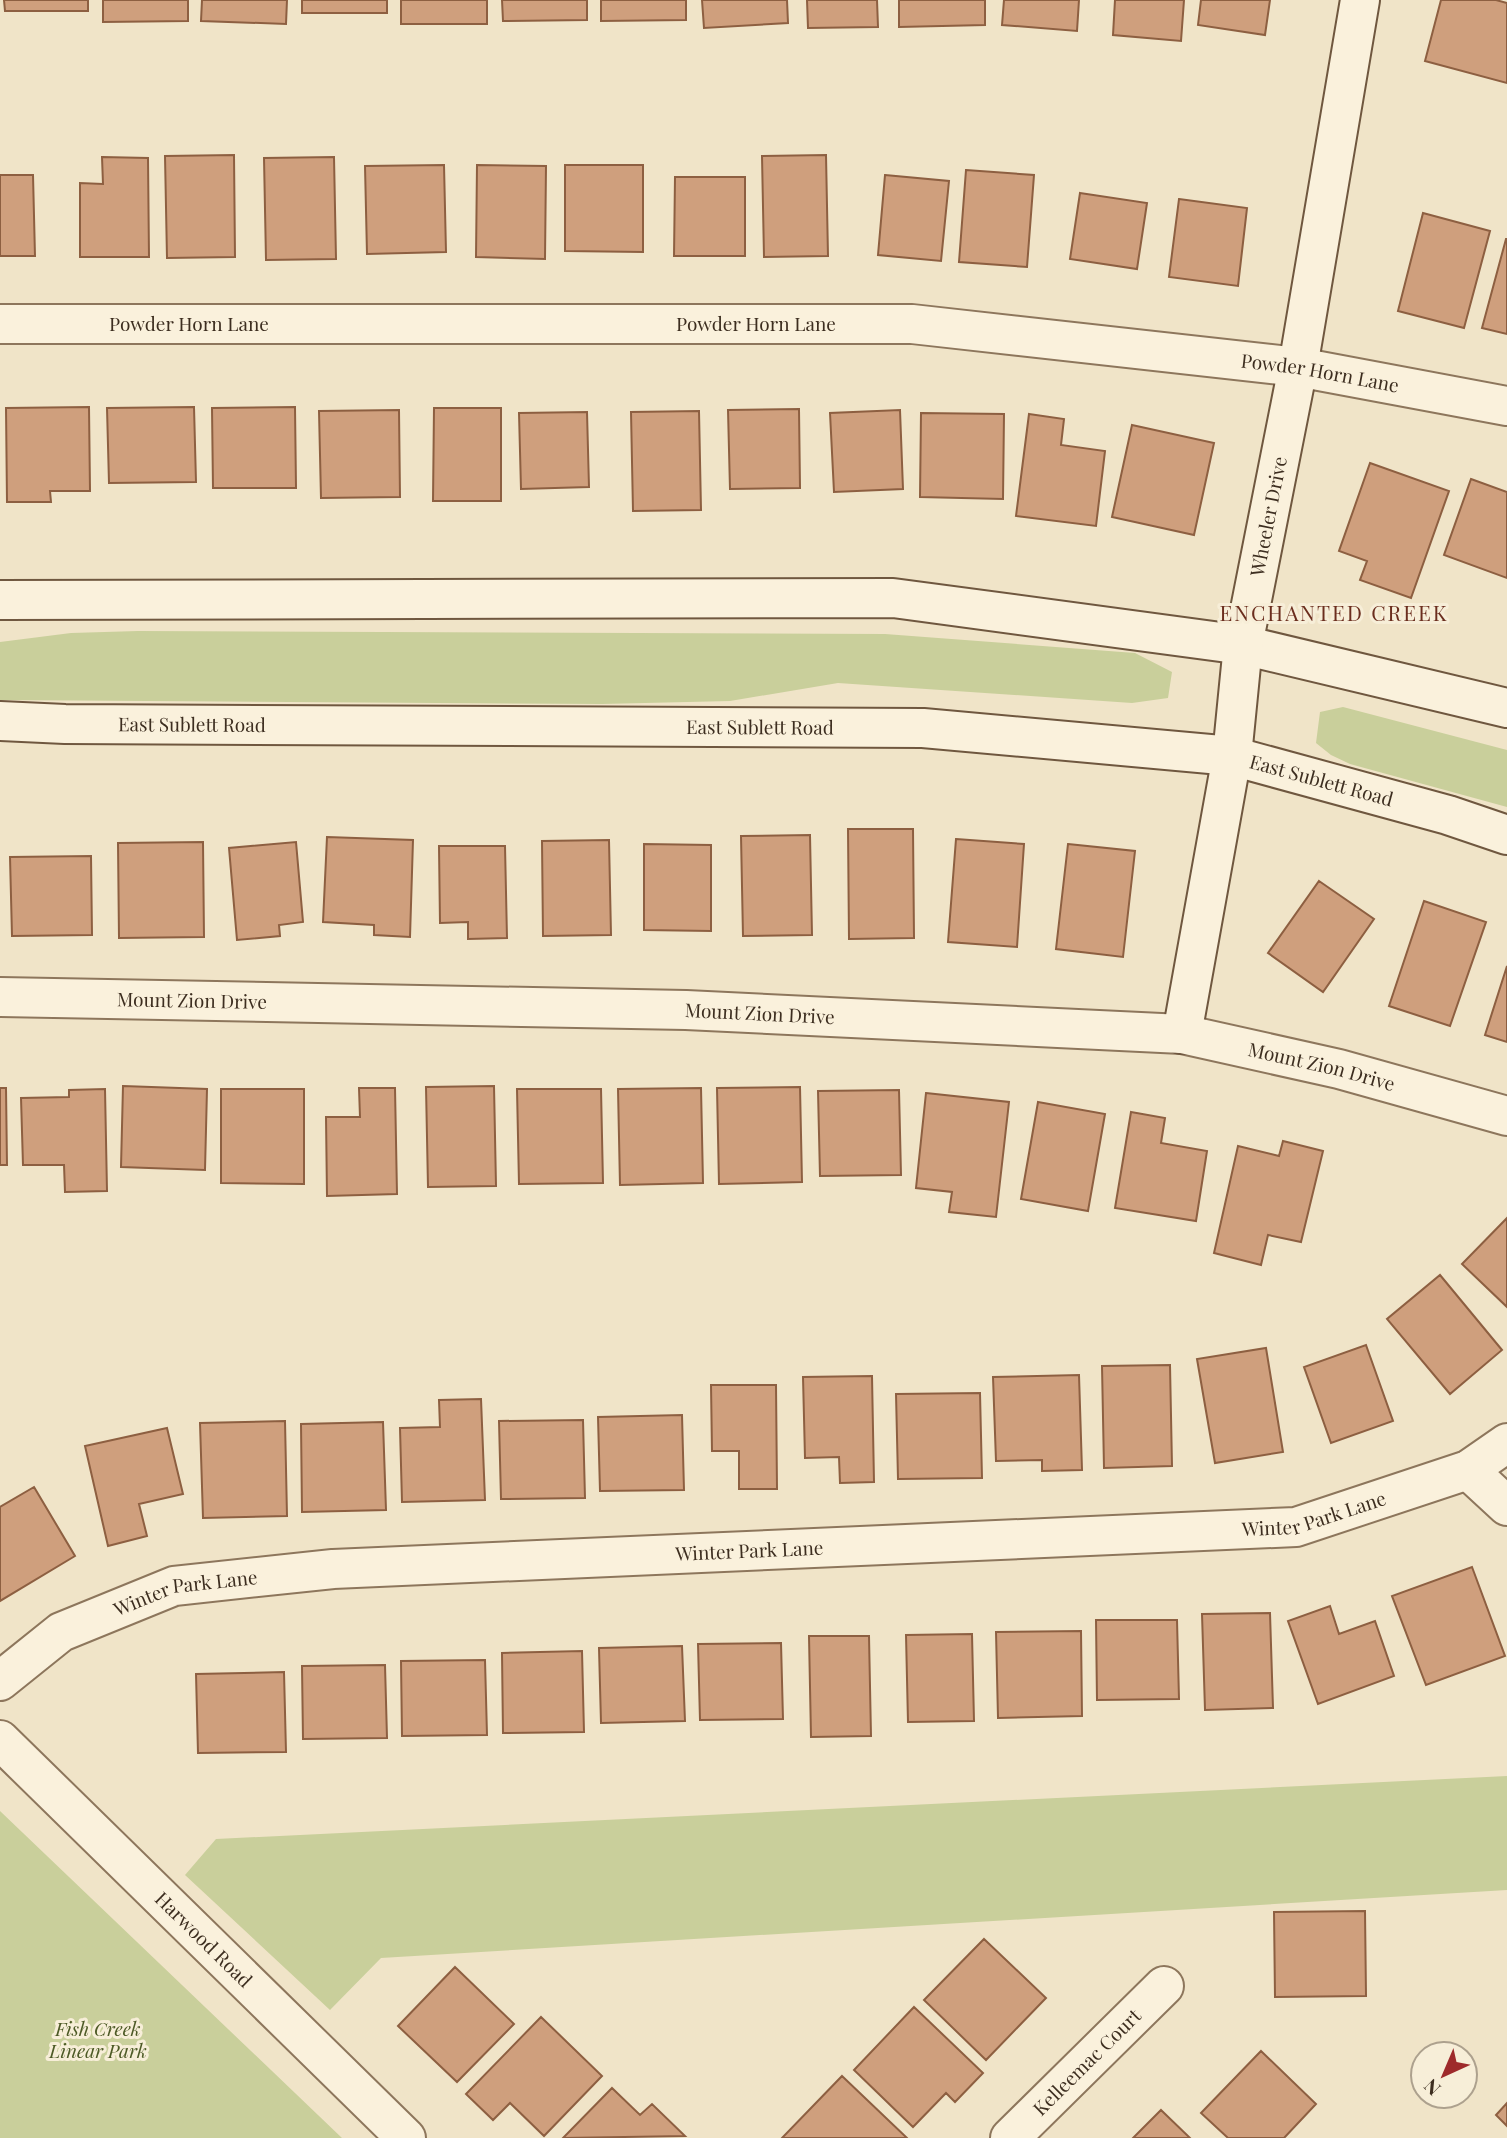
<svg xmlns="http://www.w3.org/2000/svg" width="1507" height="2138" viewBox="0 0 1507 2138" font-family="'Playfair Display',serif">
  <style>
    .green { fill: #c9cf9b }
    .building { fill: #cf9f7d; stroke: #8d5f41; stroke-width: 2 }
    .lines { fill: none; stroke-linecap: round; stroke-linejoin: round }
    .street-casing { stroke: #8d765c; stroke-width: 42 }
    .secondary-casing { stroke: #6f573f; stroke-width: 42 }
    .street { stroke: #faf1dc; stroke-width: 38 }
    .secondary { stroke: #faf1dc; stroke-width: 38 }
    .labels { text-anchor: middle; stroke-width: 6; stroke-linejoin: round; paint-order: stroke }
    .street-label { font-size: 19px; fill: #3d2e20; stroke: #f7eed8 }
    .park-label { font-size: 19px; font-style: italic; fill: #4d5a26; stroke: #f7eed8 }
    .neighbourhood-label { font-size: 21px; letter-spacing: 2px; fill: #6b2e1e; stroke: #f7eed8 }
  </style>
  <rect width="100%" height="100%" fill="#f0e4c8"/>
  <path class="green" d="M138,631L885,634L1135,653L1172,672L1168,698L1132,703L838,683L730,701L602,704L0,700V642L71,633Z
    M1343,707L1507,750V807L1350,764L1331,755L1316,743L1320,712Z
    M1507,1776V1890L381,1958L330,2010L185,1875L216,1839Z
    M0,1811L342,2138H0Z"/>
  <path class="building" d="M4,0H88V11H5Z
    M103,0H188V21L103,22Z
    M202,0H287L286,24L201,21Z
    M302,0H387V13H302Z
    M401,0H487V24H401Z
    M502,0H587V20L503,21Z
    M601,0H686V20L601,21Z
    M702,0H787L788,23L704,28Z
    M807,0H877L878,27L808,28Z
    M899,0H985V25L899,27Z
    M1004,0H1079L1077,31L1002,25Z
    M1115,0H1184L1181,41L1113,35Z
    M1201,0H1270L1265,35L1198,25Z
    M1441,0H1496L1507,3V83L1425,61Z
    M234,155L235,257L167,258L165,156Z
    M826,155L828,256L764,257L762,156Z
    M102,157L148,158L149,257H80V183L103,184Z
    M334,157L336,259L266,260L264,158Z
    M444,165L446,252L367,254L365,166Z
    M477,165L546,166L545,259L476,257Z
    M565,165H643V252L565,251Z
    M966,170L1034,175L1027,267L959,262Z
    M0,175H33L35,256H0Z
    M885,175L949,181L941,261L878,255Z
    M675,177H745V256H674Z
    M1080,193L1147,203L1137,269L1070,259Z
    M1179,199L1247,208L1238,286L1169,277Z
    M1423,213L1490,231L1464,328L1398,311Z
    M1506,239H1507V334L1482,328Z
    M89,407L90,491H50L51,502H7L6,408Z
    M194,407L196,482L109,483L107,408Z
    M295,407L296,488H213L212,408Z
    M434,408H501V501H433Z
    M799,409L800,488L730,489L728,410Z
    M399,410L400,497L321,498L319,411Z
    M900,410L903,489L834,492L830,413Z
    M699,411L701,510L633,511L631,412Z
    M587,412L589,487L521,489L519,413Z
    M921,413L1004,414L1003,499L920,497Z
    M1029,414L1064,419L1061,445L1105,451L1096,526L1016,516Z
    M1132,425L1214,443L1194,535L1112,517Z
    M1370,463L1449,491L1411,598L1360,580L1367,561L1339,551Z
    M1471,479L1507,492V578L1444,555Z
    M848,829H913L914,938L849,939Z
    M810,835L812,935L743,936L741,836Z
    M327,837L413,840L410,937L374,935V925L323,922Z
    M956,839L1024,844L1017,947L948,942Z
    M609,840L611,935L543,936L542,841Z
    M203,842L204,937L119,938L118,843Z
    M296,842L303,922L279,925L280,936L237,940L229,848Z
    M644,844L711,845V931L644,930Z
    M1068,844L1135,851L1123,957L1056,949Z
    M439,846H505L507,938L468,939V922L440,923Z
    M91,856L92,935L12,936L10,857Z
    M1319,881L1374,919L1323,992L1268,953Z
    M1424,901L1486,922L1450,1026L1389,1006Z
    M1507,966V1042L1485,1035Z
    M123,1086L207,1089L205,1170L121,1167Z
    M494,1086L496,1186L428,1187L426,1087Z
    M800,1087L802,1182L719,1184L717,1088Z
    M0,1088H6L7,1165H0Z
    M359,1088H395L397,1194L327,1196L326,1117H360Z
    M701,1088L703,1183L620,1185L618,1089Z
    M105,1089L107,1191L65,1192L64,1165H23L21,1098L69,1097V1090Z
    M221,1089H304V1184L221,1183Z
    M517,1089H601L603,1183L519,1184Z
    M899,1090L901,1175L820,1176L818,1091Z
    M926,1093L1009,1102L996,1217L949,1212L952,1192L916,1188Z
    M1038,1102L1105,1114L1088,1211L1021,1199Z
    M1131,1112L1165,1118L1161,1143L1207,1151L1196,1221L1115,1208Z
    M1283,1141L1323,1151L1301,1242L1268,1235L1261,1265L1214,1253L1238,1146L1279,1156Z
    M1507,1218V1307L1462,1264Z
    M1440,1275L1502,1350L1450,1394L1387,1319Z
    M1366,1345L1393,1421L1331,1443L1304,1367Z
    M1266,1348L1283,1452L1215,1463L1197,1359Z
    M1170,1365L1172,1466L1104,1468L1102,1366Z
    M1079,1375L1082,1470L1042,1471V1460L996,1461L993,1377Z
    M872,1376L874,1482L840,1483L839,1457L805,1458L803,1377Z
    M711,1385H776L777,1489H739V1451H712Z
    M980,1393L982,1478L898,1479L896,1394Z
    M481,1399L485,1500L402,1502L400,1428L440,1427L439,1400Z
    M682,1415L684,1490L600,1491L598,1417Z
    M583,1420L585,1498L501,1499L499,1421Z
    M285,1421L287,1516L203,1518L200,1423Z
    M383,1422L386,1510L302,1512L301,1424Z
    M167,1428L183,1494L139,1504L147,1536L108,1546L85,1446Z
    M34,1487L75,1556L0,1601V1507Z
    M1472,1567L1505,1656L1426,1685L1392,1596Z
    M1330,1606L1339,1634L1375,1621L1394,1676L1318,1704L1288,1621Z
    M1270,1613L1273,1708L1205,1710L1202,1614Z
    M1096,1620H1177L1179,1699L1097,1700Z
    M1081,1631L1082,1716L998,1718L996,1632Z
    M972,1634L974,1721L908,1722L906,1635Z
    M809,1636H869L871,1736L811,1737Z
    M781,1643L783,1719L700,1720L698,1644Z
    M682,1646L685,1721L601,1723L599,1648Z
    M582,1651L584,1732L503,1733L502,1653Z
    M485,1660L487,1735L402,1736L401,1661Z
    M385,1665L387,1738L303,1739L302,1666Z
    M284,1672L286,1752L198,1753L196,1674Z
    M1365,1911L1366,1996L1275,1997L1274,1912Z
    M984,1939L1046,1998L986,2060L924,2000Z
    M455,1967L514,2024L457,2082L398,2026Z
    M914,2007L983,2073L955,2102L946,2093L913,2127L854,2070Z
    M541,2017L602,2076L544,2136L510,2103L493,2120L466,2094Z
    M1261,2051L1316,2104L1284,2138H1228L1201,2113Z
    M842,2076L907,2138H782Z
    M612,2088L640,2115L652,2104L685,2136L563,2138Z
    M1507,2103V2126L1496,2115Z
    M1161,2110L1190,2138H1133Z"/>
  <g class="lines">
    <defs>
      <g id="street">
        <path id="s1" d="M0,324H912L1298,367L1507,406"/>
        <path id="s2" d="M0,997L686,1010L1182,1034L1339,1069L1507,1116"/>
        <path d="M1468,1470L1507,1506"/>
        <path id="s3" d="M0,1681L61,1632L174,1586L333,1569L1296,1527L1468,1470L1507,1443"/>
        <path id="s4" d="M0,1740L406,2138"/>
        <path id="s5" d="M1010,2138L1164,1986"/>
      </g>
      <g id="secondary">
        <path d="M0,600L893,598L1243,645L1507,708"/>
        <path id="s6" d="M0,721L65,724L923,728L1232,756L1448,815L1507,835"/>
        <path id="s7" d="M1182,1034L1232,756L1243,645L1298,367L1360,0"/>
      </g>
    </defs>
    <use href="#street" class="street-casing"/>
    <use href="#secondary" class="secondary-casing"/>
    <use href="#street" class="street"/>
    <use href="#secondary" class="secondary"/>
  </g>
  <g class="labels">
    <g class="street-label">
      <text dy="7" stroke="none"><textPath href="#s1" startOffset="189">Powder Horn Lane</textPath></text>
      <text dy="7" stroke="none"><textPath href="#s1" startOffset="756">Powder Horn Lane</textPath></text>
      <text dy="7" stroke="none"><textPath href="#s1" startOffset="1323">Powder Horn Lane</textPath></text>
      <text dy="7" stroke="none"><textPath href="#s7" startOffset="525">Wheeler Drive</textPath></text>
      <text dy="7" stroke="none"><textPath href="#s6" startOffset="192">East Sublett Road</textPath></text>
      <text dy="7" stroke="none"><textPath href="#s6" startOffset="760">East Sublett Road</textPath></text>
      <text dy="7" stroke="none"><textPath href="#s6" startOffset="1326">East Sublett Road</textPath></text>
      <text dy="7" stroke="none"><textPath href="#s2" startOffset="192">Mount Zion Drive</textPath></text>
      <text dy="7" stroke="none"><textPath href="#s2" startOffset="760">Mount Zion Drive</textPath></text>
      <text dy="7" stroke="none"><textPath href="#s2" startOffset="1326">Mount Zion Drive</textPath></text>
      <text dy="7" stroke="none"><textPath href="#s3" startOffset="1344">Winter Park Lane</textPath></text>
      <text dy="7" stroke="none"><textPath href="#s3" startOffset="777">Winter Park Lane</textPath></text>
      <text dy="7" stroke="none"><textPath href="#s3" startOffset="210">Winter Park Lane</textPath></text>
      <text dy="7" stroke="none"><textPath href="#s4" startOffset="285">Harwood Road</textPath></text>
      <text dy="7" stroke="none"><textPath href="#s5" startOffset="108">Kelleemac Court</textPath></text>
    </g>
    <g class="park-label">
      <text x="98" y="2036">Fish Creek<tspan x="98" dy="22">Linear Park</tspan></text>
    </g>
    <g class="neighbourhood-label">
      <text x="1334" y="621">ENCHANTED CREEK</text>
    </g>
  </g>
  <g transform="translate(1444 2075) rotate(224)"><circle r="33" fill="#f7eed8" stroke="#ada18e" stroke-width="2"/>
  <path d="M0-5L12 26L0 18L-12 26Z" fill="#9e2a2b"/>
  <text y="-10" font-size="19" font-weight="bold" text-anchor="middle" fill="#3d2e20">N</text>
  </g>
</svg>
